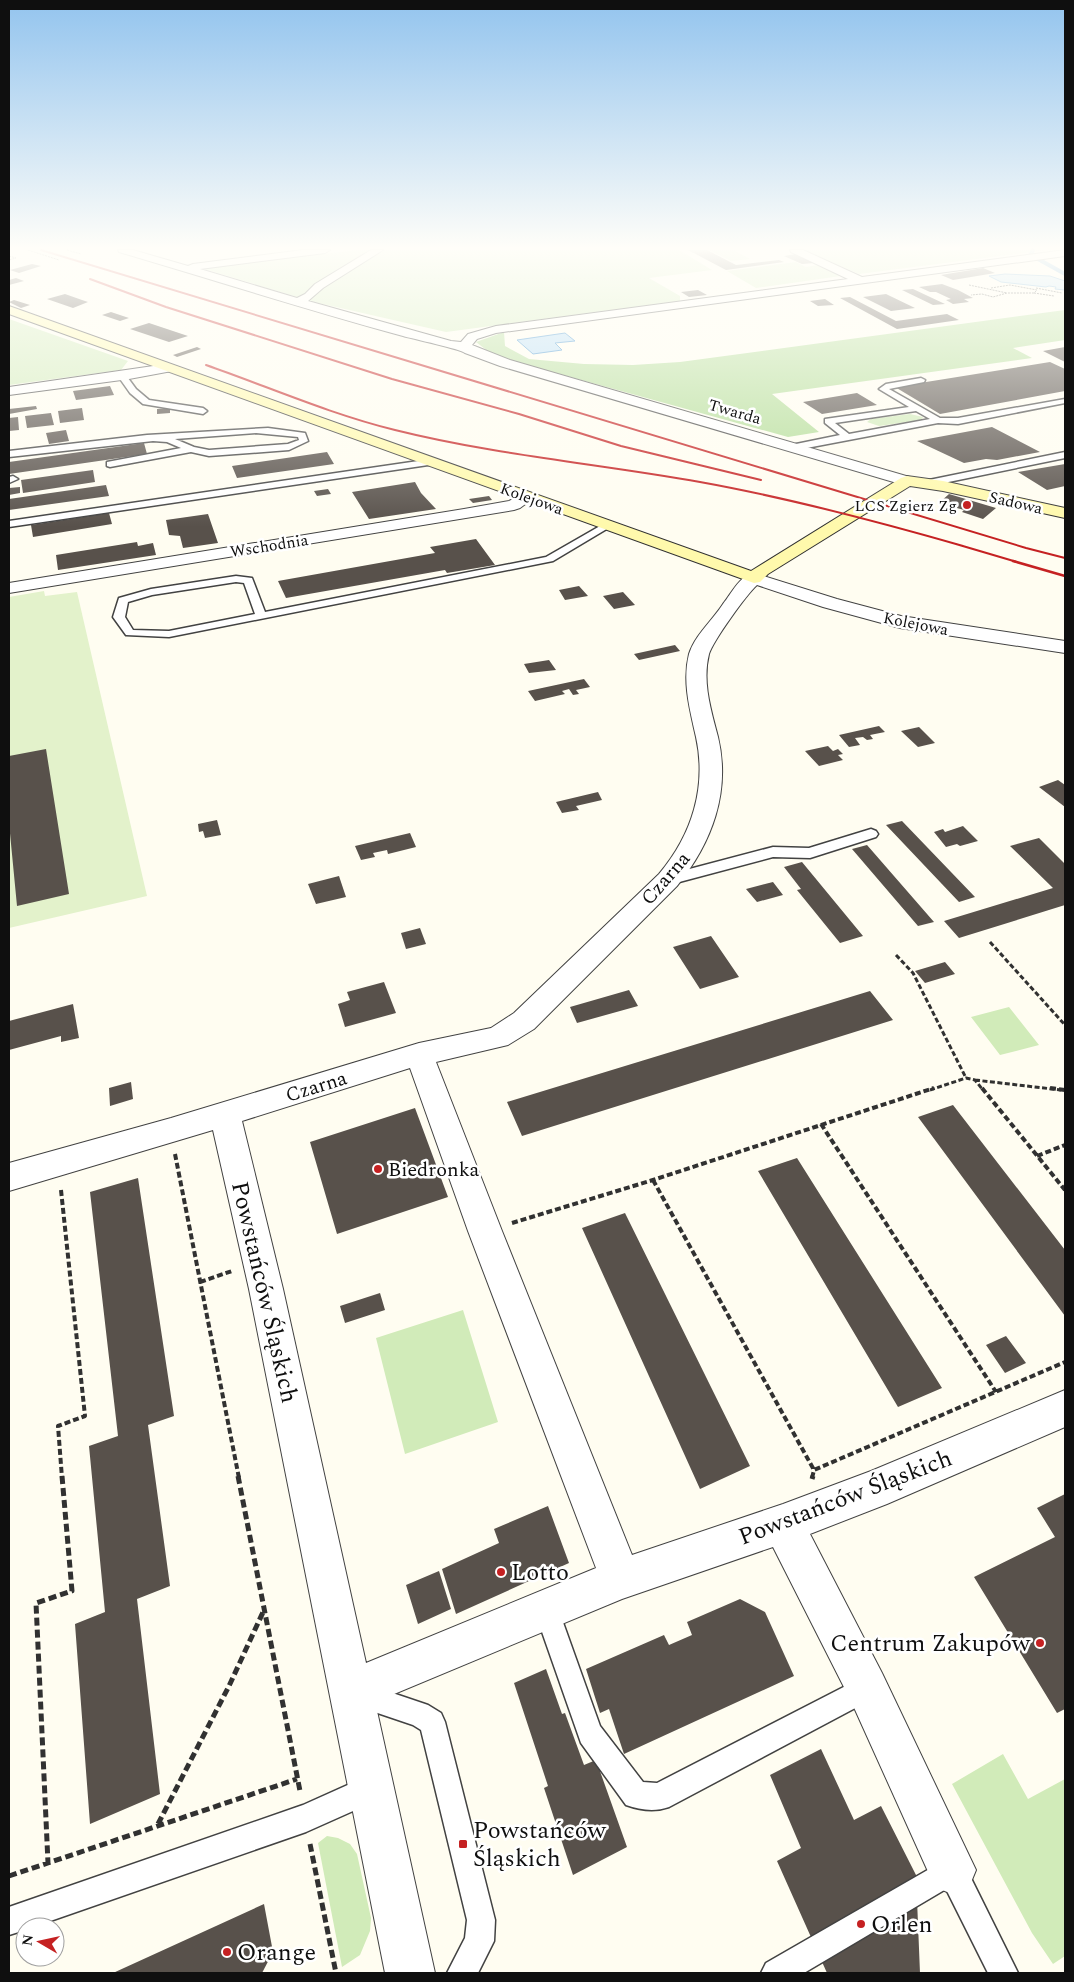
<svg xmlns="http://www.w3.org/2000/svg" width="1074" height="1982" viewBox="0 0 1074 1982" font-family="Spectral,serif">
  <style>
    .green { fill: #d1ebb9 }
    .forest { fill: #b4dd98 }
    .pitch { fill: #e3f2cb }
    .water { fill: #b4dcf8; stroke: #388ed2 }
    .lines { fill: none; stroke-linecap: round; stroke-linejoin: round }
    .stream { stroke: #388ed2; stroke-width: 4 }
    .building { fill: #58514b }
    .lane-casing { stroke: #424242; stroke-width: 3 }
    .street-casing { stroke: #424242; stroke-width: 2 }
    .secondary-casing { stroke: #313131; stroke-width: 2 }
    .path-far3 { stroke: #313131; stroke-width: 1; stroke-dasharray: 2 1; stroke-linecap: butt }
    .path-far2 { stroke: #313131; stroke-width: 3; stroke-dasharray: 5 2.5; stroke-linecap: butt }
    .path-far1 { stroke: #313131; stroke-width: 4; stroke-dasharray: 6 3; stroke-linecap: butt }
    .path { stroke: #313131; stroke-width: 5; stroke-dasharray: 8 4; stroke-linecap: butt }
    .lane { fill: #fff; fill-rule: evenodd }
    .street { fill: #fff; fill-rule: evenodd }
    .secondary { fill: #fff9ac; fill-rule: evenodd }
    .rail-far1 { stroke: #c52122; stroke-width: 2 }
    .rail { stroke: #c52122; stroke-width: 2.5 }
    .poi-dot { fill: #c52122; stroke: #fff; stroke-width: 2 }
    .labels { text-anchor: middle; stroke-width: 5; stroke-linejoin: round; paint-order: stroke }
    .far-street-label { font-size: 16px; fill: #0f0f0f; stroke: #fff }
    .far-poi-label { font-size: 16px; fill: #0f0f0f; stroke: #fff; text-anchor: end }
    .street-label { font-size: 20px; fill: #0f0f0f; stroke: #fff }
    .poi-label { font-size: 20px; fill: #0f0f0f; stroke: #fff; text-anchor: start }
    .near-street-label { font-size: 24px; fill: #0f0f0f; stroke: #fff }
    .near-poi-label { font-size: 24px; fill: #0f0f0f; stroke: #fff; text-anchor: start }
  </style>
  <rect width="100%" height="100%" fill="#fffdf1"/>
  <path class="green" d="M359,250H679L712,270L649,278L680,296V301L446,332L314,302L198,267Z
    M709,250H741L735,251L750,259L731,261Z
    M803,250H1047L859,274Z
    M796,262L806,267L818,265L841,276L756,288L727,271Z
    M9,319L128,361L121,370L9,385Z
    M910,414L923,417L921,420L879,426L867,422L871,419Z
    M1009,1007L1039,1045L1000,1055L971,1017Z
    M463,1310L498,1422L405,1454L376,1338Z
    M1003,1754L1028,1799L1065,1779V1956L1053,1964L1032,1933L952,1784Z
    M327,1836L338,1838L350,1844L357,1854L371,1918L370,1931L360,1955L342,1967L318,1843Z"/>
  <path class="forest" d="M1065,310V340L1013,348L1032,358L772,394L819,432L788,437L494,356L476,342L504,332L505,346L529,359L584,364L633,365L680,362Z"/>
  <path class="pitch" d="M44,591L45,596L77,592L147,896L9,928V597Z"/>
  <path class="water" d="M1005,274L1050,276L1065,281V290L1055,289L1056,287L1049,286L1046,287L1001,282L989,276Z
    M565,333L575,341L555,343L562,350L533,354L517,340Z"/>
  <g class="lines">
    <path class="stream" d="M1031,254L1033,250
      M1038,259L1065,274"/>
  </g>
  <path class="building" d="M688,250H707L736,265L779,260L784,262L726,270Z
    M796,254L814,263L802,264L784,256Z
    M32,264L41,266L19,273L10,270Z
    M983,268L995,273L953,280L941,275Z
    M16,278L24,281L9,285V280Z
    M942,284L958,290L973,298L964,299L969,302L953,304L946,300L951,299L936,292H930L919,287Z
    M913,289L945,304L933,305L902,290Z
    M698,290L707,295L689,297L681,292Z
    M65,294L82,300L88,302L73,308L47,299Z
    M886,294L915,308L891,311L863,297Z
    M850,297L896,321L947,314L959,320L897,329L840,298Z
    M825,299L834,305L818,306L810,301Z
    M14,300L30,305L21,308L9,302Z
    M111,312L129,318L120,321L102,315Z
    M149,323L188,336L169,342L130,329Z
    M197,347L201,349L177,357L173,355Z
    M1065,347V362L1043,351Z
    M1050,362L1065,369V391L940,414L895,387Z
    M110,386L114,395L76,400L73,391Z
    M857,393L877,405L822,414L803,402Z
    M36,406L37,409L9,414V409Z
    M82,408L84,420L60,423L58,411Z
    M170,408V413L157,414V409Z
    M51,413L54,425L27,428L25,416Z
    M18,417L19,430L9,431V418Z
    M992,427L1040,452L997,460L986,459L964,463L917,441Z
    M66,430L69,441L49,444L46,433Z
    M144,443L147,454L9,474V462Z
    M327,452L334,464L237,478L232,466Z
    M1065,464V486L1047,490L1018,472Z
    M93,470L95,482L23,493L21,480Z
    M415,482L421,493L436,509L369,519L352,492Z
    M106,485L109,496L9,510V499Z
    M20,487V493L9,495V488Z
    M328,489L331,494L317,496L314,491Z
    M949,494L996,508L983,519L962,512L964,510L939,503Z
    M489,496L492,500L473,503L469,499Z
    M109,513L112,524L33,537L31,525Z
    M208,514L218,543L183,548L180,536L169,535L166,520Z
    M476,539L495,565L447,573L445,570L286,598L278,581L435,553L430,547Z
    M137,542L138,546L153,543L156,555L58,570L56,555Z
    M579,586L588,596L565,600L559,590Z
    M623,592L635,605L614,609L603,596Z
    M675,645L680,651L639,660L634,654Z
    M549,660L556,670L529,673L524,664Z
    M584,679L590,687L576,690L579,694L573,695L569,689L562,691L565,694L535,701L528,691Z
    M879,726L885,732L870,735L873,739L867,740L863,737L855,738L860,745L849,747L839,735Z
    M919,727L935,743L918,747L901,731Z
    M828,746L833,751L838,749L843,754L838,755L843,760L819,766L805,751Z
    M46,749L69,894L17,906L9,823V756Z
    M1058,780L1065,785V807L1039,787Z
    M598,792L602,800L576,806L579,810L562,813L556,802Z
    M217,820L221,835L205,838L203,831L199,832L198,824Z
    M902,821L975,897L959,902L886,825Z
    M963,826L978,841L960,846L957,844L946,847L934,832L943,829L945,832Z
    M410,833L416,847L388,854L387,850L373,853L375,857L361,860L355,846Z
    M1039,838L1065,864V905L959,938L944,921L1053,888L1010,846Z
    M867,845L934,922L918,926L852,849Z
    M802,862L863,936L840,943L797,890L801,889L784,867Z
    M339,876L346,897L316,904L308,884Z
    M773,882L783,895L757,902L746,889Z
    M420,928L426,944L406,949L401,933Z
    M711,936L739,977L700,989L673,947Z
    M945,962L955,974L925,983L915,971Z
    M384,982L396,1013L345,1027L338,1004L350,1000L347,992Z
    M629,990L638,1006L577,1023L570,1007Z
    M870,991L893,1020L522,1136L507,1102Z
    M73,1004L79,1038L61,1042V1036L9,1050V1021Z
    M131,1082L133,1099L110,1106L109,1088Z
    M953,1105L1065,1250V1316L918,1117Z
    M415,1108L448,1197L337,1234L310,1142Z
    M797,1158L942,1388L898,1407L758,1171Z
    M138,1178L174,1416L148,1425L170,1586L137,1599L160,1794L90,1824L75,1624L105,1612L89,1446L118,1436L90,1192Z
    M625,1213L750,1466L700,1489L582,1228Z
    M380,1293L385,1310L345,1323L340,1306Z
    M1006,1336L1026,1363L1005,1373L986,1345Z
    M1065,1494V1709L1057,1713L974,1577L1055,1537L1037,1508Z
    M548,1506L569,1563L456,1614L442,1569L499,1543L494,1529Z
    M439,1571L451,1609L418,1624L406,1585Z
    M740,1599L765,1612L794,1676L624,1754L609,1709L600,1713L586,1669L664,1635L669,1645L692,1635L687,1622Z
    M546,1669L562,1714L565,1713L584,1765L596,1760L627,1847L573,1875L544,1788L548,1786L514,1683Z
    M821,1749L854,1820L881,1806L916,1875L920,1973H827L777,1861L801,1848L770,1775Z
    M264,1904L273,1952L262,1973H113Z"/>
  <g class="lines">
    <defs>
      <path id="lane" d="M119,374H125L136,389L149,400L203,408L207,411L203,414L143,404L130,393L118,376Z
        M921,378L925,380L924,382L889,389L940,418H958L1065,399V403L958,424L938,423L796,450L792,447L796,444L840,435L825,423V419L909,407L879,389L886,384ZM916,411L930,419L849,434L835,423Z
        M268,428L305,433L308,441L289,450L209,456L191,452L110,467L107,466V462L181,448L167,442L153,441L9,457V451L147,435ZM256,433L298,437L299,440L288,444L209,450L194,447L175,439Z
        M1065,452V458L929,486L924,483L929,480Z
        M432,459L435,460V464L9,527V521Z
        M13,476L18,479L9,483V477Z
        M607,522L612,525L610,527L553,561L169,637L126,635L113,617L119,598L151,589L236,576L252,578L265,612L546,557ZM236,582L244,583L255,614L169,631L133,630L125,617L128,602L152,595Z
        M871,829L876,831L878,834L876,837L810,858L773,857L668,885L663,884L661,880L663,876L773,847L809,848Z
        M546,1597L555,1600L600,1726L643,1782L657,1783L867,1675L876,1679L880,1688L876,1697L669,1807C655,1812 640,1810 626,1805L581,1743L534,1609L537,1600Z
        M357,1681L428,1705L441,1713L445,1722L495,1920L494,1941L478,1973H447L465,1938L467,1920L421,1730L413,1725L348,1703L344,1694L348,1685Z
        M370,1775L380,1779L384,1789L380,1799L306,1832L33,1927H25V1930L9,1935V1907L303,1805Z
        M952,1856L962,1860L1018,1973H988L946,1889L804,1973H761L766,1963Z"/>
      <path id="street" d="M118,250H133L188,266L193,264L303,250H330L325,253L200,269L297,298L305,294L315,284L371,250H383L323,288L308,301L451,341L461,342L468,334L496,326L848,279L791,252L790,250H803L862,277L1065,250V256L496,333L477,339L472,345L510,360L913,478L915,481L913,484L907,486L500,366L465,353C461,349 413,339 403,336C308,310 214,280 119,252Z
        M167,364L172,365L174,368L172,371L129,379L9,395V387Z
        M527,492L533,494L535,497L520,508L514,510L9,593V583L464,509L509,501Z
        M754,573L837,599L901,616L1065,641V653L900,628L823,607L757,585C746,595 713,641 709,654C702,682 711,710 718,737C731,792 712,843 677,886L534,1029L508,1045L436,1062L502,1231L632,1555L783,1504L871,1471L1065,1390V1427L887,1504L810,1534L882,1673L976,1870L969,1887L952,1894L935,1887L852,1703L773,1547L622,1599L375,1702L435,1973H385L249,1289L213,1130L9,1191V1163L171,1118L419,1043L491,1028L514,1013L659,874C692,835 707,787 696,737C690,710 682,682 689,654C695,635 712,621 723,604C732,593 739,576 754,573ZM410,1068L468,1231L596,1568L366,1663L283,1289L242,1121Z"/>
      <path id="secondary" d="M9,306L751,571L901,478L907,476L943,481L1065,508V518L943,491L910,486L768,574L760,582L754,583L9,314Z"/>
    </defs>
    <use href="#lane" class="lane-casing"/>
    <use href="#street" class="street-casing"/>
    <use href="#secondary" class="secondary-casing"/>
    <path class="path-far3" d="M28,250L59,260
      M67,250L81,254
      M9,256L16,258L9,260
      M969,285L1007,293L993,297L982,294L971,295
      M991,288L1010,285L1037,290L1034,293H1008
      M1036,288L1062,293
      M1034,293L1054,296"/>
    <path class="path-far2" d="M990,942L1065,1025
      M896,955L913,973L966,1078
      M975,1080L1061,1090
      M930,1090L966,1078L975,1080L983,1090"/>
    <path class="path-far1" d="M982,1088L1065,1190
      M1050,1088L1065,1090
      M821,1124L996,1392
      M175,1154L239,1478
      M1037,1156L1065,1145
      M653,1180L814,1470
      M61,1190L85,1416L58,1426L62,1478
      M512,1223L653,1180L934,1088
      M200,1282L232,1271
      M812,1478L814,1470L1065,1362"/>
    <path class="path" d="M62,1476L72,1591L36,1603L48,1863L297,1779
      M238,1476L300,1791
      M812,1479L813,1476
      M158,1824L229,1686L264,1610
      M310,1844L336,1973
      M9,1876L48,1863"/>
    <use href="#lane" class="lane"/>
    <use href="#street" class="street"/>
    <use href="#secondary" class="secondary"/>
    <path class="rail-far1" d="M41,250L1026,548L1065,558
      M90,279L166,307L392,379L519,414L621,446L761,480
      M206,365C269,387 330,414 395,430C495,455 599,464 700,482C789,498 876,521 963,546
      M956,544L1017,562"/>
    <path class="rail" d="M1013,561L1065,576"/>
  </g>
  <linearGradient id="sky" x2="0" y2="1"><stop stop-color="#93c4ee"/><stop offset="0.47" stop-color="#fffef9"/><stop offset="1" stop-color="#fffef9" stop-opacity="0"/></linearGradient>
  <rect width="1074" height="527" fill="url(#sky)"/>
  <g class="poi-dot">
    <circle cx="967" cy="505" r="5"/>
    <circle cx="378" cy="1169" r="5"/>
    <circle cx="501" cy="1572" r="5"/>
    <circle cx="1040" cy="1643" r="5"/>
    <rect x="458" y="1839" width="10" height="10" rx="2.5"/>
    <circle cx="861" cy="1924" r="5"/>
    <circle cx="227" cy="1952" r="5"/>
  </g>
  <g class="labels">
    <g class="far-street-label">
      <text transform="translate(735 411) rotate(16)" y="6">Twarda</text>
      <text transform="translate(532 498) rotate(20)" y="6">Kolejowa</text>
      <text transform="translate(1016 502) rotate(13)" y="6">Sadowa</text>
      <text transform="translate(269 545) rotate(-9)" y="6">Wschodnia</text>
      <text transform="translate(916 623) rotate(11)" y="6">Kolejowa</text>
    </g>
    <g class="far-poi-label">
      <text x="957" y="511">LCS Zgierz Zg</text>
    </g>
    <g class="street-label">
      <text transform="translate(665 878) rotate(-49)" y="7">Czarna</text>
      <text transform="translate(316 1086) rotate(-17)" y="7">Czarna</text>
    </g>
    <g class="poi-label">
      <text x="388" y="1176">Biedronka</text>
    </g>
    <g class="near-street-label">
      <text transform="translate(265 1292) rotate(77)" y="8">Powstańców Śląskich</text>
      <text transform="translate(845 1497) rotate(-21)" y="8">Powstańców Śląskich</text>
    </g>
    <g class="near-poi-label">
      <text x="511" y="1580">Lotto</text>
      <text x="1030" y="1651" text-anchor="end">Centrum Zakupów</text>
      <text x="473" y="1838">Powstańców<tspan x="473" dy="28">Śląskich</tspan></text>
      <text x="871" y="1932">Orlen</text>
      <text x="237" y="1960">Orange</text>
    </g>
  </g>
  <rect width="1074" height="1982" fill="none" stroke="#0f0f0f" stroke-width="20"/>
  <g transform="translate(40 1942) rotate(279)"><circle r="24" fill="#ffffff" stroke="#9f9f9f"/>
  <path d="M0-4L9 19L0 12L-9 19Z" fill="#c52122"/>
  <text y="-8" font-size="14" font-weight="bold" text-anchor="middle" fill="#0f0f0f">N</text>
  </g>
</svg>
